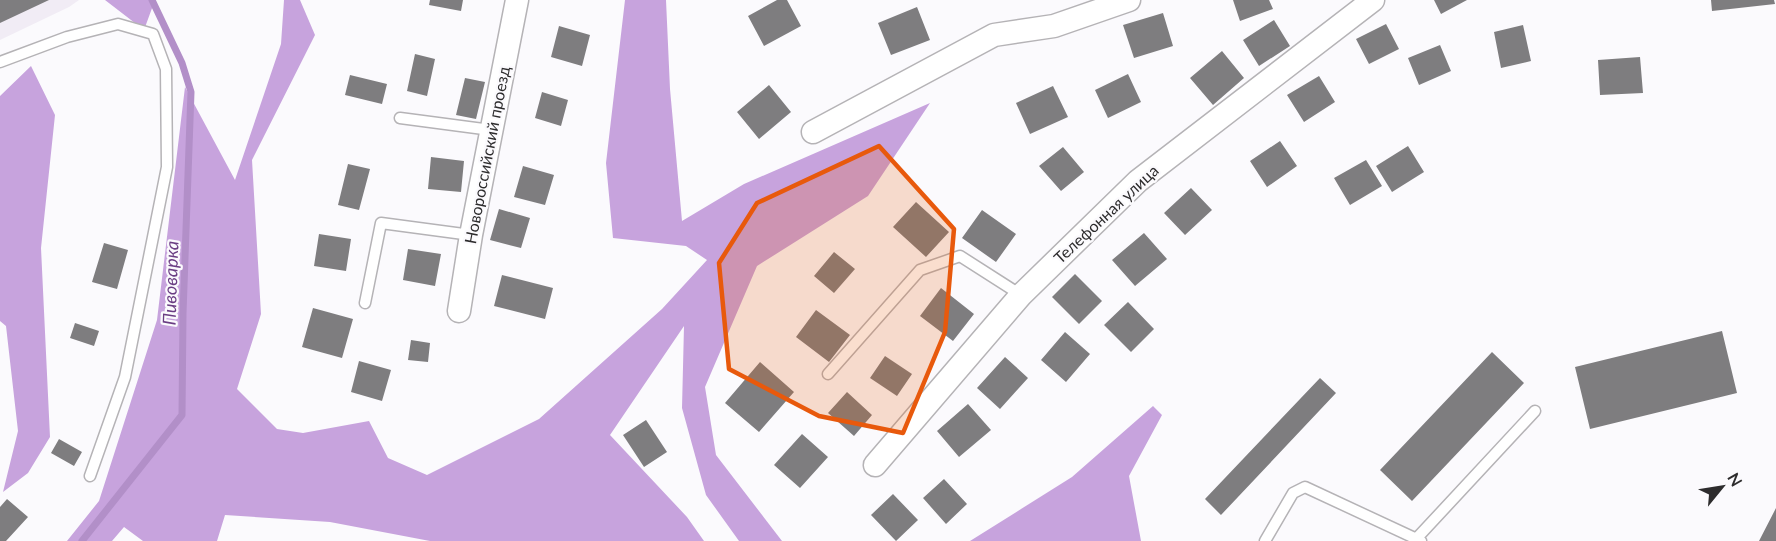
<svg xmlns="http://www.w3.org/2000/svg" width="1776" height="541" viewBox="0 0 1776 541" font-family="Lato,sans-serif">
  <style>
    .built { fill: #f1ecf5 }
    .forest { fill: #c7a3dd }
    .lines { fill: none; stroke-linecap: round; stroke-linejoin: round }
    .stream { stroke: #b28fc8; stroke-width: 7 }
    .building { fill: #7e7d7f }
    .service-casing { stroke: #b5b3b6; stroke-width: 13 }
    .minor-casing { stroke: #b5b3b6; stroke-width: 25 }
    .service { stroke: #fff; stroke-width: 10 }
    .minor { stroke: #fff; stroke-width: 22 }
    .marked { fill: #e8590c; fill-opacity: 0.2; stroke: #e8590c; stroke-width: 4.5; stroke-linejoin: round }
    .labels { text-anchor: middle; stroke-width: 4.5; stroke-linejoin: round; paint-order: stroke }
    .street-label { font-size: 16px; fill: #2d2c2d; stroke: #fbfafd }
    .water-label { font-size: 18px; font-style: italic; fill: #6a3d83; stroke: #fbfafd }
  </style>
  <rect width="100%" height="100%" fill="#fbfafd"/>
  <path class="built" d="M0,0H79L69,7L0,40Z"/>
  <path class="forest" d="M105,0H155L144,30Z
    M284,0H300L315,35L252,160L261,314L237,389L277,429L303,433L369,421L388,458L427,475L539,419L662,309L707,260L686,246L613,238L606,163L625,0H666L670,89L682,221L744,184L930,103L868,196L757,266L705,387L716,455L782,541H739L706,495L682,408L684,326L610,435L687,517L704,541H430L330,522L225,515L217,541H143L124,527L112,541H67L99,501L157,320L185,87L235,180L281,44Z
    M31,66L55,115L41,248L50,437L28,473L3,492L18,431L6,326L0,321V96Z
    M1153,406L1162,415L1129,476L1141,541H970L1072,477Z"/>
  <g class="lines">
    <path class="stream" d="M82,541L182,415L183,313L191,92L182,63L152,0"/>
  </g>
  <path class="building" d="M0,0H49L0,23Z
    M430,0H463L461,11L429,5Z
    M777,0H787L801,26L764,46L748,16Z
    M1233,0H1269L1273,9L1240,21Z
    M1434,0H1467L1441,14Z
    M1711,0H1774L1775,4L1712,11Z
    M917,7L930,40L891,55L878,23Z
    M1163,13L1173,46L1134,58L1123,25Z
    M1274,20L1290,46L1259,66L1243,40Z
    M1386,24L1399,49L1369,64L1356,39Z
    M1523,25L1531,61L1501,68L1494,32Z
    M559,26L590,35L582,66L551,57Z
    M1440,45L1451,71L1419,85L1408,58Z
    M1222,51L1244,78L1213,105L1190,78Z
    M415,54L435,59L427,96L407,91Z
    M1640,57L1643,93L1600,95L1598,60Z
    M1128,74L1141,102L1108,118L1095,90Z
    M350,75L387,84L382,104L345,95Z
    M1319,76L1335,102L1304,122L1287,95Z
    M465,78L485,82L476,119L456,115Z
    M769,85L791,112L759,139L737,112Z
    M1053,86L1068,117L1030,134L1016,103Z
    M542,92L568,100L561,126L535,118Z
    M1280,141L1297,166L1267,187L1250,161Z
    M1408,146L1424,172L1392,192L1376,166Z
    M1063,147L1084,172L1061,191L1039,166Z
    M431,157L464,161L461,192L428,189Z
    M1366,160L1382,186L1350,205L1334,178Z
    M348,164L370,169L359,210L338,205Z
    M523,166L554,175L545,205L514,197Z
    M1191,188L1212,210L1185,235L1164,213Z
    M916,202L949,232L926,257L893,227Z
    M499,209L530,218L521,248L490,240Z
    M982,210L1016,234L996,262L962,238Z
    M1144,233L1167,259L1135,286L1112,260Z
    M319,234L351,239L346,271L314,266Z
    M104,243L128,250L117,289L92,282Z
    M408,249L441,254L435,286L403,280Z
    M834,252L855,269L834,293L814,276Z
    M1075,274L1102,301L1079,324L1052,297Z
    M502,275L553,288L545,319L494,306Z
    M941,288L974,314L953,341L920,316Z
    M1128,302L1154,329L1131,352L1104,325Z
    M313,308L353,319L342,358L302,347Z
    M816,310L850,335L829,362L796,337Z
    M75,323L99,331L94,346L70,338Z
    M1722,331L1737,393L1590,429L1575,367Z
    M1065,332L1090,354L1066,382L1041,360Z
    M411,340L430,343L428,362L408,360Z
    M1492,352L1524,383L1412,501L1380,470Z
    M885,356L912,374L897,396L870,378Z
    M1005,357L1028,378L1000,409L977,388Z
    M359,361L391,370L382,401L351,392Z
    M760,362L794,392L759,432L725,403Z
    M1320,378L1336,393L1221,515L1205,499Z
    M847,392L872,415L854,436L828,413Z
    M968,404L991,430L959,457L937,431Z
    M646,420L667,452L644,467L623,435Z
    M802,434L828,457L800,488L774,465Z
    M59,439L82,452L74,466L51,453Z
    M944,479L967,504L946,524L923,498Z
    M893,494L918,520L896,541L871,515Z
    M7,499L28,517L6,541H0V507Z
    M1776,508V541H1759Z"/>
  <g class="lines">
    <defs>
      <path id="service" d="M0,62L67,37L118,24L153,34L166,69L167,167L125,377L90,476
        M400,118L491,130
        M365,303L381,223L471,235
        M828,374L920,270L960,256L1021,295
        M1417,538L1535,411
        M1265,541L1293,493L1305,487L1421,541"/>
      <path id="minor" d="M813,132L994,35L1054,26L1129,0
        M459,311L471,235L517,0
        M875,465L1021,295L1138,181L1373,0"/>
    </defs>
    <use href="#service" class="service-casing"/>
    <use href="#minor" class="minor-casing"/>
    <use href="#service" class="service"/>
    <use href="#minor" class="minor"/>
  </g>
  <path class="marked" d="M879,146L954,229L945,332L903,433L819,416L729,369L719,263L757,203Z"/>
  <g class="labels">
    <g class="street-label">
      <text transform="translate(487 155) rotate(-79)" y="6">Новороссийский проезд</text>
      <text transform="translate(1106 214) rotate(-43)" y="6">Телефонная улица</text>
    </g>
    <g class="water-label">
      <text transform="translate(171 283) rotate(-88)" y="6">Пивоварка</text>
    </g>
  </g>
  <g transform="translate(1722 487) rotate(60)" stroke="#fbfafd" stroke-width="4.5" paint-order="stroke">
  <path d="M0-4.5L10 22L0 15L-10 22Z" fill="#2d2c2d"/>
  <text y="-9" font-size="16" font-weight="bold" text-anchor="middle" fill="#2d2c2d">N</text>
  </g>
</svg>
